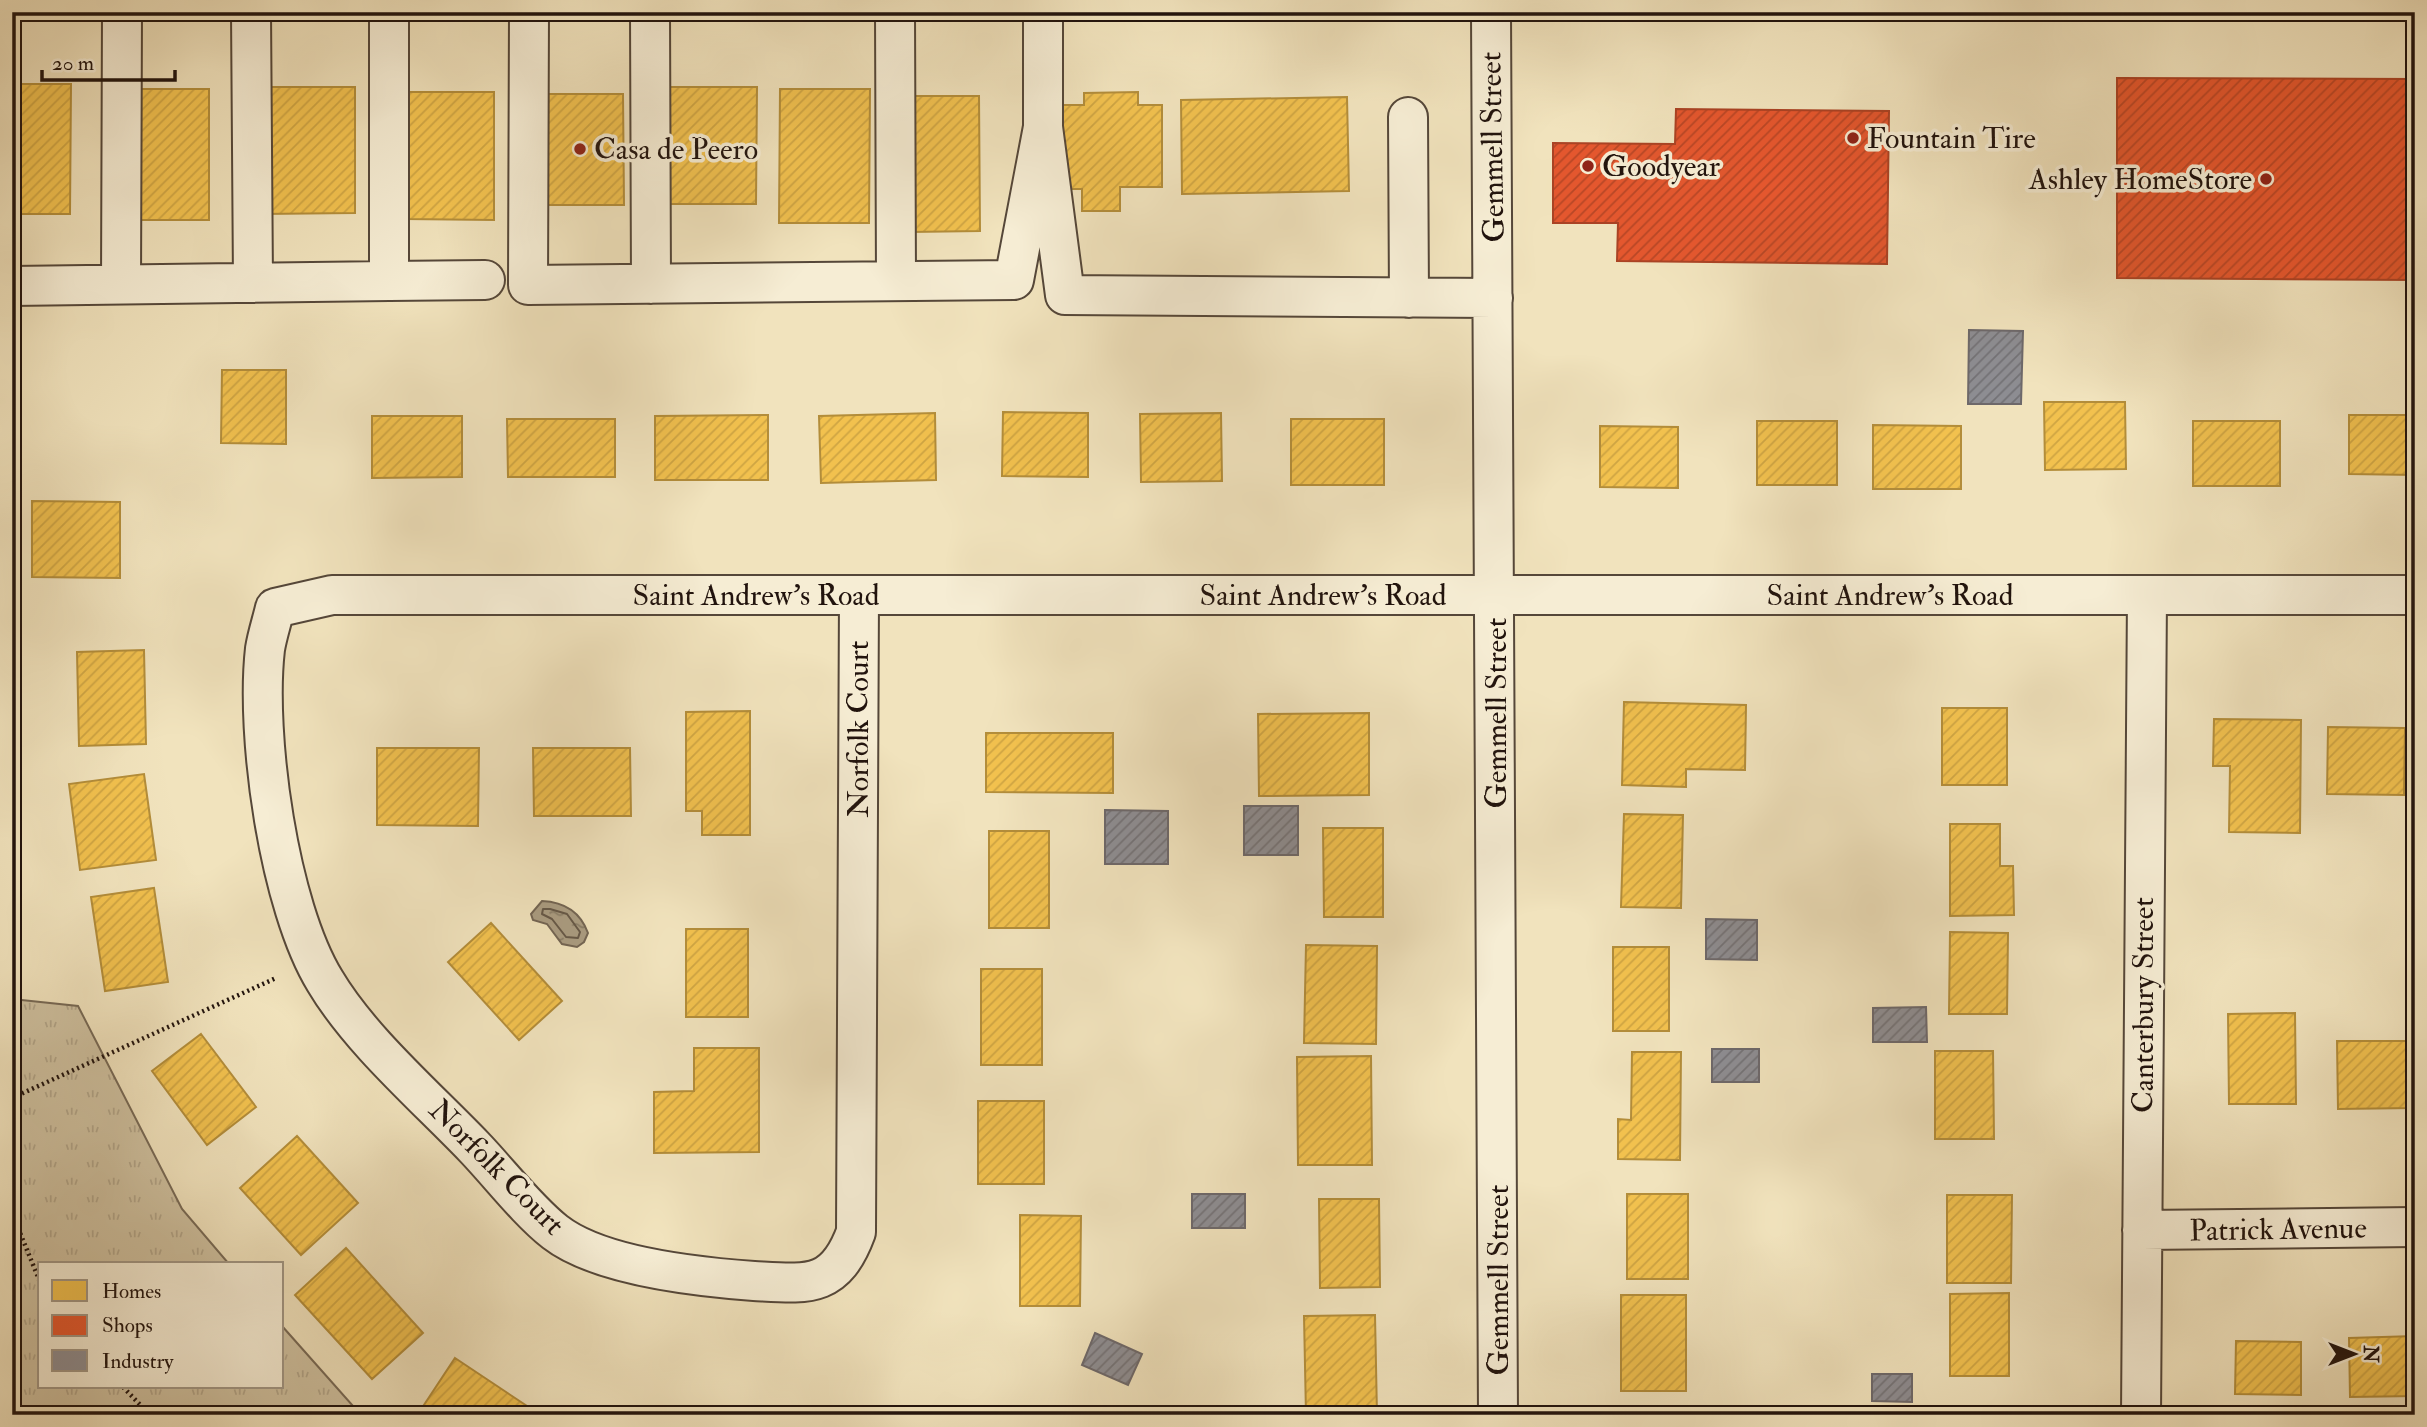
<svg xmlns="http://www.w3.org/2000/svg" width="2427" height="1427" viewBox="0 0 2427 1427" font-family="'IM FELL Double Pica',serif">
  <style>
    .park { fill: url(#park-tufts); stroke: #786a56; stroke-width: 2 }
    .water { fill: url(#water-ripples); stroke: #736553; stroke-width: 2 }
    .homes { fill: url(#homes-hatch); stroke: #b38d3a; stroke-width: 2 }
    .shops { fill: url(#shops-hatch); stroke: #aa4324; stroke-width: 2 }
    .industry { fill: url(#industry-hatch); stroke: #6d686a; stroke-width: 2 }
    .lines { fill: none; stroke-linecap: round; stroke-linejoin: round }
    .shore { stroke: #665847; stroke-width: 2 }
    .minor-casing { stroke: #554739; stroke-width: 42 }
    .path { stroke: #21130d; stroke-width: 4.5; stroke-dasharray: 2 3.5; stroke-linecap: butt }
    .minor { stroke: #f6edd4; stroke-width: 38 }
    .poi-dot { fill: #8f2418; stroke: #f6edd4; stroke-width: 2.5 }
    .labels { text-anchor: middle; stroke-width: 7; stroke-linejoin: round; paint-order: stroke }
    .poi-label { font-size: 30px; fill: #21130d; stroke: #f6edd4; text-anchor: start }
    .street-label { font-size: 30px; fill: #21130d; stroke: #f6edd4 }
  </style>
  <defs>
    <pattern id="park-tufts" width="24" height="20" patternUnits="userSpaceOnUse" patternTransform="scale(1.75)"><rect width="24" height="20" fill="#cec09f"/><path d="M3 7l-1-3M5 7V3M7 7l1-3M15 17l-1-3M17 17v-4M19 17l1-3" fill="none" stroke="#b1a488"/></pattern>
    <pattern id="water-ripples" width="26" height="14" patternUnits="userSpaceOnUse" patternTransform="scale(1.75)"><rect width="26" height="14" fill="#aa9c81"/><path d="M2 4q2-2 4 0t4 0M15 11q2-2 4 0t4 0" fill="none" stroke="#8a7e68"/></pattern>
    <pattern id="homes-hatch" width="6" height="6" patternUnits="userSpaceOnUse" patternTransform="scale(1.75)"><rect width="6" height="6" fill="#f2c14e"/><path d="M-1 1l2-2M0 6l6-6M5 7l2-2" fill="none" stroke="#cfa543"/></pattern>
    <pattern id="shops-hatch" width="6" height="6" patternUnits="userSpaceOnUse" patternTransform="scale(1.75)"><rect width="6" height="6" fill="#e4572e"/><path d="M-1 1l2-2M0 6l6-6M5 7l2-2" fill="none" stroke="#b84726"/></pattern>
    <pattern id="industry-hatch" width="6" height="6" patternUnits="userSpaceOnUse" patternTransform="scale(1.75)"><rect width="6" height="6" fill="#8d8d92"/><path d="M-1 1l2-2M0 6l6-6M5 7l2-2" fill="none" stroke="#737276"/></pattern>
  </defs>
  <rect width="100%" height="100%" fill="#f1e3bd"/>
  <filter id="stains"><feTurbulence type="fractalNoise" baseFrequency=".00286" numOctaves="4"/><feColorMatrix values="0 0 0 0 .2 0 0 0 0 .09 0 0 0 0 .02 0 0 0 .5 -.17"/></filter>
  <radialGradient id="worn" r=".72"><stop offset=".6" stop-color="#630" stop-opacity="0"/><stop offset="1" stop-color="#630" stop-opacity=".3"/></radialGradient>
  <path class="park" d="M12,999L78,1006L182,1209L229,1264H40V1387H282V1326L361,1415H12Z"/>
  <path class="water" d="M542,901C564,902 580,911 588,933L584,942L577,947L562,944L547,924L533,920L531,914Z"/>
  <path class="homes" d="M12,84H71L70,214H12Z
    M261,87H355V213L261,214Z
    M662,87H757L756,204H661Z
    M139,89H209V220H139Z
    M780,89H870L869,223H779Z
    M406,92H494V220L405,219Z
    M1138,92V105H1162V187H1120V211H1082V189H1056V105H1084V93Z
    M536,94H623L624,205H537Z
    M910,96H979L980,231L910,232Z
    M1347,97L1349,191L1182,194L1181,100Z
    M222,370H286V444L221,443Z
    M2044,402H2125L2126,469L2045,470Z
    M1003,412L1088,413V477L1002,476Z
    M935,413L936,480L821,483L819,416Z
    M1221,413L1222,481L1141,482L1140,414Z
    M768,415V480H655V416Z
    M2349,415H2415V475L2349,474Z
    M372,416H462V477L372,478Z
    M507,419H615V477H508Z
    M1291,419H1384V485H1291Z
    M1757,421H1837V485H1757Z
    M2193,421H2280V486H2193Z
    M1873,425L1961,426V489H1873Z
    M1600,426L1678,427V488L1600,487Z
    M32,501L120,502V578L32,577Z
    M144,650L146,744L79,746L77,652Z
    M1624,702L1746,705L1745,770L1686,769V787L1622,785Z
    M1942,708H2007V785H1942Z
    M750,711V835H702V811H686V712Z
    M1369,713V795L1259,796L1258,714Z
    M2214,719L2301,720L2300,833L2229,832L2230,766H2213Z
    M2328,727L2405,728L2404,795L2327,794Z
    M986,733H1113V793L986,792Z
    M377,748H479L478,826L377,825Z
    M533,748H630L631,816H534Z
    M144,774L156,860L80,870L69,784Z
    M1624,814L1683,815L1681,908L1621,907Z
    M1950,824H2000V866H2013L2014,915L1950,916Z
    M1323,828H1383V917H1324Z
    M989,831H1049V928H989Z
    M154,888L168,982L105,991L91,897Z
    M491,923L562,1001L519,1040L448,962Z
    M686,929H748V1017H686Z
    M1950,932L2008,933L2007,1014H1949Z
    M1306,945L1377,946L1376,1044L1304,1043Z
    M1613,947H1669V1031H1613Z
    M981,969H1042V1065H981Z
    M2295,1013L2296,1104H2229L2228,1014Z
    M201,1034L256,1107L207,1145L152,1071Z
    M2337,1041H2414V1108L2338,1109Z
    M694,1048H759V1152L654,1153V1092L694,1091Z
    M1935,1051H1993L1994,1139H1935Z
    M1632,1052H1681L1680,1160L1618,1159V1119L1631,1120Z
    M1371,1056L1372,1165H1298L1297,1057Z
    M978,1101H1044V1184H978Z
    M297,1136L358,1203L301,1255L240,1188Z
    M1627,1194H1688V1279H1627Z
    M1947,1195H2012L2011,1283H1947Z
    M1319,1199H1379L1380,1287L1320,1288Z
    M1020,1215L1081,1216L1080,1306H1020Z
    M346,1248L423,1333L372,1379L295,1295Z
    M2009,1293V1376H1950V1294Z
    M1621,1295H1686V1391H1621Z
    M1375,1315L1377,1415H1306L1304,1316Z
    M2415,1336V1396L2350,1397L2349,1338Z
    M2236,1341L2301,1342V1395L2235,1394Z
    M455,1358L533,1410L529,1415L418,1414Z"/>
  <path class="shops" d="M2117,78L2415,79V280L2117,278Z
    M1676,109L1889,111L1887,264L1617,261L1618,223H1553V143L1675,144Z"/>
  <path class="industry" d="M1969,330L2023,331L2021,404H1968Z
    M1244,806H1298V855H1244Z
    M1105,810L1168,811V864H1105Z
    M1706,919L1757,920V960L1706,959Z
    M1926,1007L1927,1042H1873V1008Z
    M1712,1049H1759V1082H1712Z
    M1192,1194H1245V1228H1192Z
    M1095,1333L1142,1354L1128,1385L1082,1365Z
    M1872,1374H1912V1402L1872,1401Z"/>
  <g class="lines">
    <path class="shore" d="M550,909L567,914L580,932L578,938L566,937L552,919L542,914L543,909Z"/>
    <defs>
      <path id="minor" d="M251,12L253,283
        M529,12L528,285L1014,280L1043,127
        M650,12L651,284
        M895,12L896,281
        M1043,12V127L1065,295L1493,298
        M1491,12L1498,1415
        M1408,117L1409,298
        M389,281L485,280
        M121,284L122,12
        M12,286L389,281V12
        M859,596L856,1232C835,1289 808,1284 754,1281C699,1277 600,1267 555,1232C527,1210 499,1173 474,1147C426,1097 360,1040 325,981C279,906 255,736 265,649C267,636 272,621 275,608L332,595H2415
        M2142,1230L2415,1227
        M2141,1415L2147,595"/>
    </defs>
    <use href="#minor" class="minor-casing"/>
    <path class="path" d="M12,1098L276,978
      M12,1213L40,1282
      M123,1387L150,1415"/>
    <use href="#minor" class="minor"/>
  </g>
  <g class="poi-dot">
    <circle cx="1853" cy="138" r="7"/>
    <circle cx="580" cy="149" r="7"/>
    <circle cx="1588" cy="166" r="7"/>
    <circle cx="2266" cy="179" r="7"/>
  </g>
  <g class="labels">
    <g class="poi-label">
      <text x="1867" y="148">Fountain Tire</text>
      <text x="594" y="159">Casa de Peero</text>
      <text x="1602" y="176">Goodyear</text>
      <text x="2252" y="189" text-anchor="end">Ashley HomeStore</text>
    </g>
    <g class="street-label">
      <text transform="translate(1492 147) rotate(-91)" y="10">Gemmell Street</text>
      <text x="756" y="605">Saint Andrew's Road</text>
      <text x="1323" y="605">Saint Andrew's Road</text>
      <text x="1890" y="605">Saint Andrew's Road</text>
      <text transform="translate(1496 713) rotate(-90)" y="10">Gemmell Street</text>
      <text transform="translate(858 729) rotate(-90)" y="10">Norfolk Court</text>
      <text transform="translate(2143 1005) rotate(-90)" y="10">Canterbury Street</text>
      <text transform="translate(497 1167) rotate(45)" y="10">Norfolk Court</text>
      <text transform="translate(2278 1229) rotate(-1)" y="10">Patrick Avenue</text>
      <text transform="translate(1498 1280) rotate(-90)" y="10">Gemmell Street</text>
    </g>
  </g>
  <rect width="2427" height="1427" fill="none" stroke="#f1e3bd" stroke-width="42"/>
  <rect x="14" y="14" width="2399" height="1399" fill="none" stroke="#21130d" stroke-width="3.5"/>
  <rect x="21" y="21" width="2385" height="1385" fill="none" stroke="#21130d" stroke-width="2"/>
  <rect x="38" y="1262" width="245" height="126" fill="#f6edd4" stroke="#a19684" stroke-width="2"/>
  <rect x="52" y="1280" width="35" height="21" fill="#f2c14e" stroke="#a19684" stroke-width="2"/>
  <text x="102" y="1298" font-size="21" fill="#21130d">Homes</text>
  <rect x="52" y="1315" width="35" height="21" fill="#e4572e" stroke="#a19684" stroke-width="2"/>
  <text x="102" y="1332" font-size="21" fill="#21130d">Shops</text>
  <rect x="52" y="1350" width="35" height="21" fill="#8d8d92" stroke="#a19684" stroke-width="2"/>
  <text x="102" y="1368" font-size="21" fill="#21130d">Industry</text>
  <g transform="translate(2354 1354) rotate(90)" stroke="#f6edd4" stroke-width="5" paint-order="stroke">
  <path d="M0-5L12 26L0 18L-12 26Z" fill="#21130d"/>
  <text y="-10" font-size="19" font-weight="bold" text-anchor="middle" fill="#21130d">N</text>
  </g>
  <path d="M42 70v10h133v-10" fill="none" stroke="#21130d" stroke-width="3.5"/>
  <text x="52" y="70" font-size="21" fill="#21130d" stroke="#f6edd4" stroke-width="5" paint-order="stroke">20 m</text>
  <rect width="100%" height="100%" filter="url(#stains)"/>
  <rect width="100%" height="100%" fill="url(#worn)"/>
</svg>
